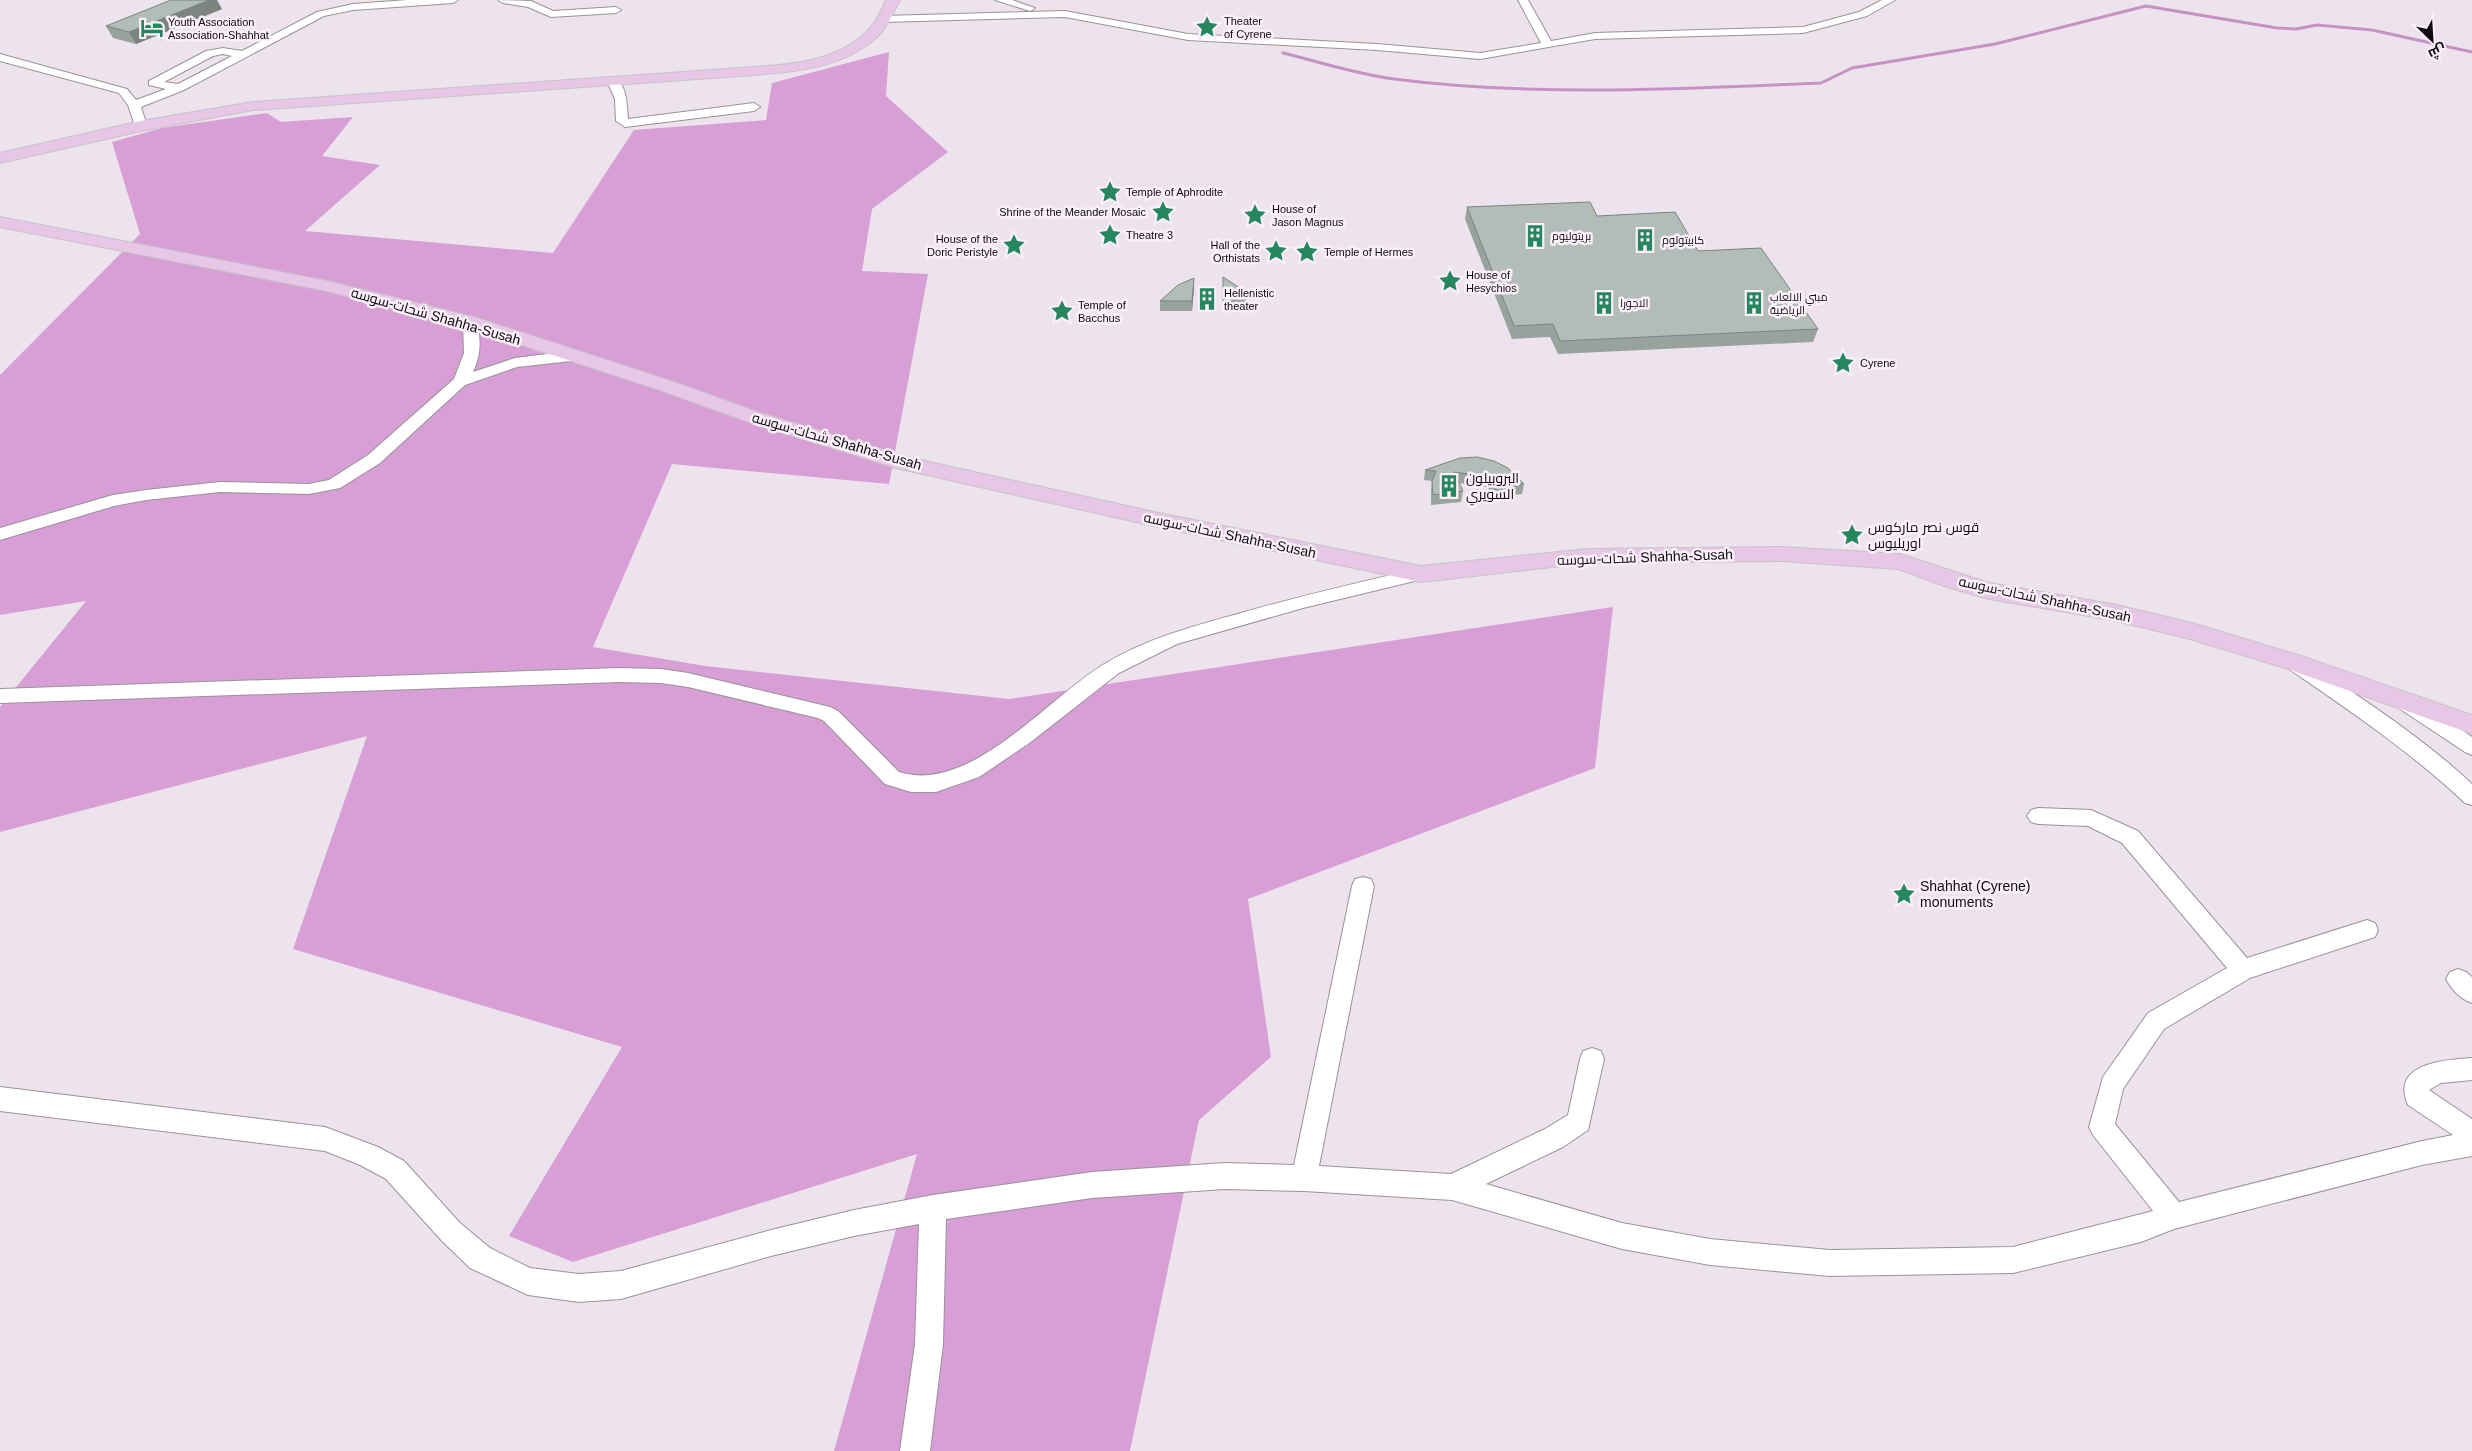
<svg xmlns="http://www.w3.org/2000/svg" width="2472" height="1451" viewBox="0 0 2472 1451" font-family="Helvetica,Cairo,sans-serif">
  <style>
    .forest { fill: #d79fd5 }
    .lines { fill: none; stroke-linecap: round; stroke-linejoin: round }
    .stream { stroke: #c891c5; stroke-width: 3 }
    .minor-casing { stroke: #9b919a; stroke-width: 2 }
    .major-casing { stroke: #c5c4c5; stroke-width: 2 }
    .minor { fill: #fff; fill-rule: evenodd }
    .major { fill: #e8c7e6; fill-rule: evenodd }
    .wall { fill: #98a39d }
    .shaded-wall { fill: #7c847f }
    .building { fill: #b1bdb6; stroke: #7c847f }
    .labels { text-anchor: middle; stroke-width: 5; stroke-linejoin: round; paint-order: stroke }
    .far-poi-label { font-size: 11px; fill: #0e0a0e; stroke: #fbf0fa; text-anchor: start }
    .street-label { font-size: 14px; fill: #0e0a0e; stroke: #fbf0fa }
    .poi-label { font-size: 14px; fill: #0e0a0e; stroke: #fbf0fa; text-anchor: start }
  </style>
  <rect width="100%" height="100%" fill="#ede3ed"/>
  <path class="forest" d="M889,52L886,96L948,152L872,209L862,271L928,274L889,484L672,464L593,647L705,666L1009,699L1613,607L1595,768L1248,899L1271,1057L1199,1120L1130,1451H834L917,1154L573,1262L509,1236L622,1047L293,949L367,736L0,832V707L86,601L0,615V375L140,234L112,142L162,128L267,113L281,122L353,117L322,156L380,165L305,231L553,253L634,130L766,120L772,83Z"/>
  <g class="lines">
    <path class="stream" d="M1283,53C1320,62 1356,74 1394,79C1534,97 1680,89 1821,83L1852,68L1995,44L2146,6L2277,28L2296,29L2317,25L2372,30L2472,52"/>
    <defs>
      <path id="minor" d="M408,0H458L453,3L353,10L324,16L184,90L141,107L147,126L141,130L135,126L128,105L119,93L0,61V54L127,89L136,100L166,89L149,85V81L206,51L223,48L242,51L317,12L353,4ZM223,54L232,56L178,84L164,82L213,56Z
        M498,0L531,1L553,11L616,7L621,10L616,13L551,17L528,7L503,3Z
        M995,0H1012L1035,8L1030,11Z
        M1518,0H1528L1551,41L1595,33L1803,27L1859,12L1882,0H1895L1867,16L1803,33L1595,39L1480,59L1377,50L1188,40L1065,17L883,22L878,19L883,16L1065,11L1188,34L1377,44L1480,53L1541,43Z
        M613,78C627,81 627,107 628,119L754,103L760,107L754,111L625,127L616,121L615,99L607,81Z
        M470,318L477,322C481,340 481,355 473,372L515,358L571,351L579,356L571,361L517,367L465,385L380,463L340,488L309,494L220,492L146,500L114,506L0,540V528L113,495L146,490L220,482L309,484L329,480L368,455L454,379L464,353L463,322Z
        M1421,568L1427,570L1430,574L1427,578L1303,608L1177,644L1119,673L1028,744L979,777L936,792H911L885,784L824,721L818,718L688,687L661,683L619,682L0,703V689L619,668L661,669L688,673L830,707L838,711L899,772C971,795 1049,696 1106,663C1148,638 1194,626 1241,613C1300,596 1361,582 1421,568Z
        M2296,657L2303,659C2361,698 2421,736 2472,784V805L2465,803C2411,752 2350,711 2289,669L2286,664L2289,659Z
        M2407,697L2414,699L2472,737V755L2465,752L2400,709L2397,704L2400,699Z
        M2038,808L2091,810L2138,831L2247,958L2367,920L2375,923L2378,930L2375,937L2250,978L2164,1029L2123,1089L2115,1124L2179,1202L2422,1141L2453,1135L2408,1105C2390,1063 2444,1060 2472,1058V1080L2441,1083L2429,1090L2472,1119V1156L2422,1165L2174,1229L2141,1242L2013,1273L1830,1276L1710,1265L1622,1249L1452,1200L1304,1191L1225,1189L1092,1198L946,1219L943,1344L930,1451H900L915,1344L919,1224L854,1236L771,1256L621,1299L579,1302L528,1295L470,1268L442,1241L386,1179L360,1165L325,1151L0,1111V1087L325,1127L378,1147L404,1161L460,1223L490,1248L530,1268L579,1274L621,1271L771,1230L854,1210L933,1195L1092,1172L1225,1163L1294,1165L1352,886L1355,879L1363,877L1371,879L1374,886L1319,1166L1451,1174L1545,1129L1568,1115L1580,1059L1583,1051L1592,1048L1601,1051L1604,1059L1588,1130L1563,1147L1486,1184L1622,1223L1710,1239L1830,1250L2013,1247L2153,1211L2093,1135L2089,1127L2103,1077L2148,1013L2227,968L2122,843L2088,826L2038,824L2031,822L2027,816L2031,810Z
        M2458,969L2466,972L2472,977V1003C2460,999 2452,990 2446,979L2450,972Z"/>
      <path id="major" d="M886,0H900C893,12 888,26 878,36C839,73 777,73 726,77L253,110L141,131L0,163V153L141,121L253,102L726,69C773,65 838,67 871,27C878,19 882,9 886,0Z
        M0,217L327,281L477,318L671,381L760,413L907,457L1154,512L1421,566L1588,549L1782,547L1900,554L1989,583L2112,604L2192,623L2298,655L2472,715V734L2282,667L2190,639L2112,620L1989,599L1950,588L1898,569L1782,561L1588,563L1421,582L1154,526L896,468L746,421L657,389L463,326L327,291L0,227Z"/>
    </defs>
    <use href="#minor" class="minor-casing"/>
    <use href="#major" class="major-casing"/>
    <use href="#minor" class="minor"/>
    <use href="#major" class="major"/>
  </g>
  <path class="wall" d="M222,9L136,44L113,38L106,26Z
    M1467,207L1597,216L1698,251L1818,329L1813,342L1558,354L1550,337L1512,339L1465,219Z
    M1223,277L1246,301V311H1223Z
    M1194,288L1192,311H1160V301Z
    M1460,458L1524,484L1522,494L1496,497L1487,487L1459,483L1463,491L1461,502L1431,505V491L1432,481L1424,480L1425,470Z"/>
  <path class="shaded-wall" d="M209,0H217L222,9L136,44L129,32Z
    M1194,278V288L1192,311V301Z"/>
  <path class="building" d="M171,0H209L129,32L106,26Z
    M1590,202L1597,216L1675,212L1698,251L1761,248L1818,329L1560,341L1553,324L1514,326L1467,207Z
    M1223,277L1240,288L1246,301H1223Z
    M1194,278L1192,301H1160L1178,285Z
    M1477,457L1494,461L1508,468L1524,484L1497,487L1489,477L1454,472L1463,491L1433,495L1432,481L1436,471L1425,470L1460,458Z"/>
  <defs>
    <symbol id="sight-bare" viewBox="-9 -9 18 18"><path d="M0-6L1.8-2.2L6-1.7L2.9 1.2L3.7 5.4L0 3.3L-3.7 5.4L-2.9 1.2L-6-1.7L-1.8-2.2Z" fill="#25865f" stroke="#fbf0fa" stroke-width="2.5" paint-order="stroke"/></symbol>
    <symbol id="hotel-bare" viewBox="-9 -9 18 18"><path d="M-6-4.5h1.5V1H6V5H4.5V3h-9V5H-6ZM-4 0a1.8 1.8 0 1 1 3.6 0ZM.5 0V-2.5h3Q6-2.5 6 0Z" fill="#25865f" stroke="#fbf0fa" stroke-width="2.5" paint-order="stroke"/></symbol>
    <symbol id="building-bare" viewBox="-9 -9 18 18"><path d="M-4-6H4V6H1V3H-1V6H-4ZM-2.5-4.3h1.7v1.8h-1.7ZM.8-4.3h1.7v1.8H.8ZM-2.5-1h1.7V.8h-1.7ZM.8-1h1.7V.8H.8Z" fill="#25865f" stroke="#fbf0fa" stroke-width="2.5" paint-order="stroke"/></symbol>
  </defs>
  <g fill-rule="evenodd">
    <use href="#sight-bare" x="1191" y="11" width="32" height="32"/>
    <use href="#hotel-bare" x="136" y="12" width="32" height="32"/>
    <use href="#sight-bare" x="1094" y="176" width="32" height="32"/>
    <use href="#sight-bare" x="1147" y="196" width="32" height="32"/>
    <use href="#sight-bare" x="1239" y="199" width="32" height="32"/>
    <use href="#sight-bare" x="1094" y="219" width="32" height="32"/>
    <use href="#building-bare" x="1519" y="220" width="32" height="32"/>
    <use href="#building-bare" x="1629" y="224" width="32" height="32"/>
    <use href="#sight-bare" x="998" y="229" width="32" height="32"/>
    <use href="#sight-bare" x="1260" y="235" width="32" height="32"/>
    <use href="#sight-bare" x="1291" y="236" width="32" height="32"/>
    <use href="#sight-bare" x="1434" y="265" width="32" height="32"/>
    <use href="#building-bare" x="1191" y="283" width="32" height="32"/>
    <use href="#building-bare" x="1588" y="287" width="32" height="32"/>
    <use href="#building-bare" x="1738" y="287" width="32" height="32"/>
    <use href="#sight-bare" x="1046" y="295" width="32" height="32"/>
    <use href="#sight-bare" x="1827" y="347" width="32" height="32"/>
    <use href="#building-bare" x="1433" y="470" width="32" height="32"/>
    <use href="#sight-bare" x="1836" y="519" width="32" height="32"/>
    <use href="#sight-bare" x="1888" y="878" width="32" height="32"/>
  </g>
  <g class="labels">
    <g class="far-poi-label">
      <text x="1224" y="25">Theater<tspan x="1224" dy="13">of Cyrene</tspan></text>
      <text x="168" y="26">Youth Association<tspan x="168" dy="13">Association-Shahhat</tspan></text>
      <text x="1126" y="196">Temple of Aphrodite</text>
      <text x="1272" y="213">House of<tspan x="1272" dy="13">Jason Magnus</tspan></text>
      <text x="1146" y="216" text-anchor="end">Shrine of the Meander Mosaic</text>
      <text x="1126" y="239">Theatre 3</text>
      <text x="1552" y="240">بريتوليوم</text>
      <text x="998" y="243" text-anchor="end">House of the<tspan x="998" dy="13">Doric Peristyle</tspan></text>
      <text x="1662" y="244">كابيتولوم</text>
      <text x="1260" y="249" text-anchor="end">Hall of the<tspan x="1260" dy="13">Orthistats</tspan></text>
      <text x="1324" y="256">Temple of Hermes</text>
      <text x="1466" y="279">House of<tspan x="1466" dy="13">Hesychios</tspan></text>
      <text x="1224" y="297">Hellenistic<tspan x="1224" dy="13">theater</tspan></text>
      <text x="1770" y="301">مبني الالعاب<tspan x="1770" dy="13">الرياضية</tspan></text>
      <text x="1620" y="307">الاجورا</text>
      <text x="1078" y="309">Temple of<tspan x="1078" dy="13">Bacchus</tspan></text>
      <text x="1860" y="367">Cyrene</text>
    </g>
    <g class="street-label">
      <text transform="translate(436 316) rotate(16)" y="5">شحات-سوسه Shahha-Susah</text>
      <text transform="translate(837 441) rotate(16)" y="5">شحات-سوسه Shahha-Susah</text>
      <text transform="translate(1230 535) rotate(12)" y="5">شحات-سوسه Shahha-Susah</text>
      <text transform="translate(1645 557) rotate(-2)" y="5">شحات-سوسه Shahha-Susah</text>
      <text transform="translate(2045 599) rotate(12)" y="5">شحات-سوسه Shahha-Susah</text>
    </g>
    <g class="poi-label">
      <text x="1466" y="483">البروبيلون<tspan x="1466" dy="16">السويري</tspan></text>
      <text x="1868" y="532">قوس نصر ماركوس<tspan x="1868" dy="16">اوريليوس</tspan></text>
      <text x="1920" y="891">Shahhat (Cyrene)<tspan x="1920" dy="16">monuments</tspan></text>
    </g>
  </g>
  <g transform="translate(2432 40) rotate(155)" stroke="#fbf0fa" stroke-width="4" paint-order="stroke">
  <path d="M0-4L9 19L0 12L-9 19Z" fill="#0e0a0e"/>
  <text y="-8" font-size="14" font-weight="bold" text-anchor="middle" fill="#0e0a0e">ش</text>
  </g>
</svg>
